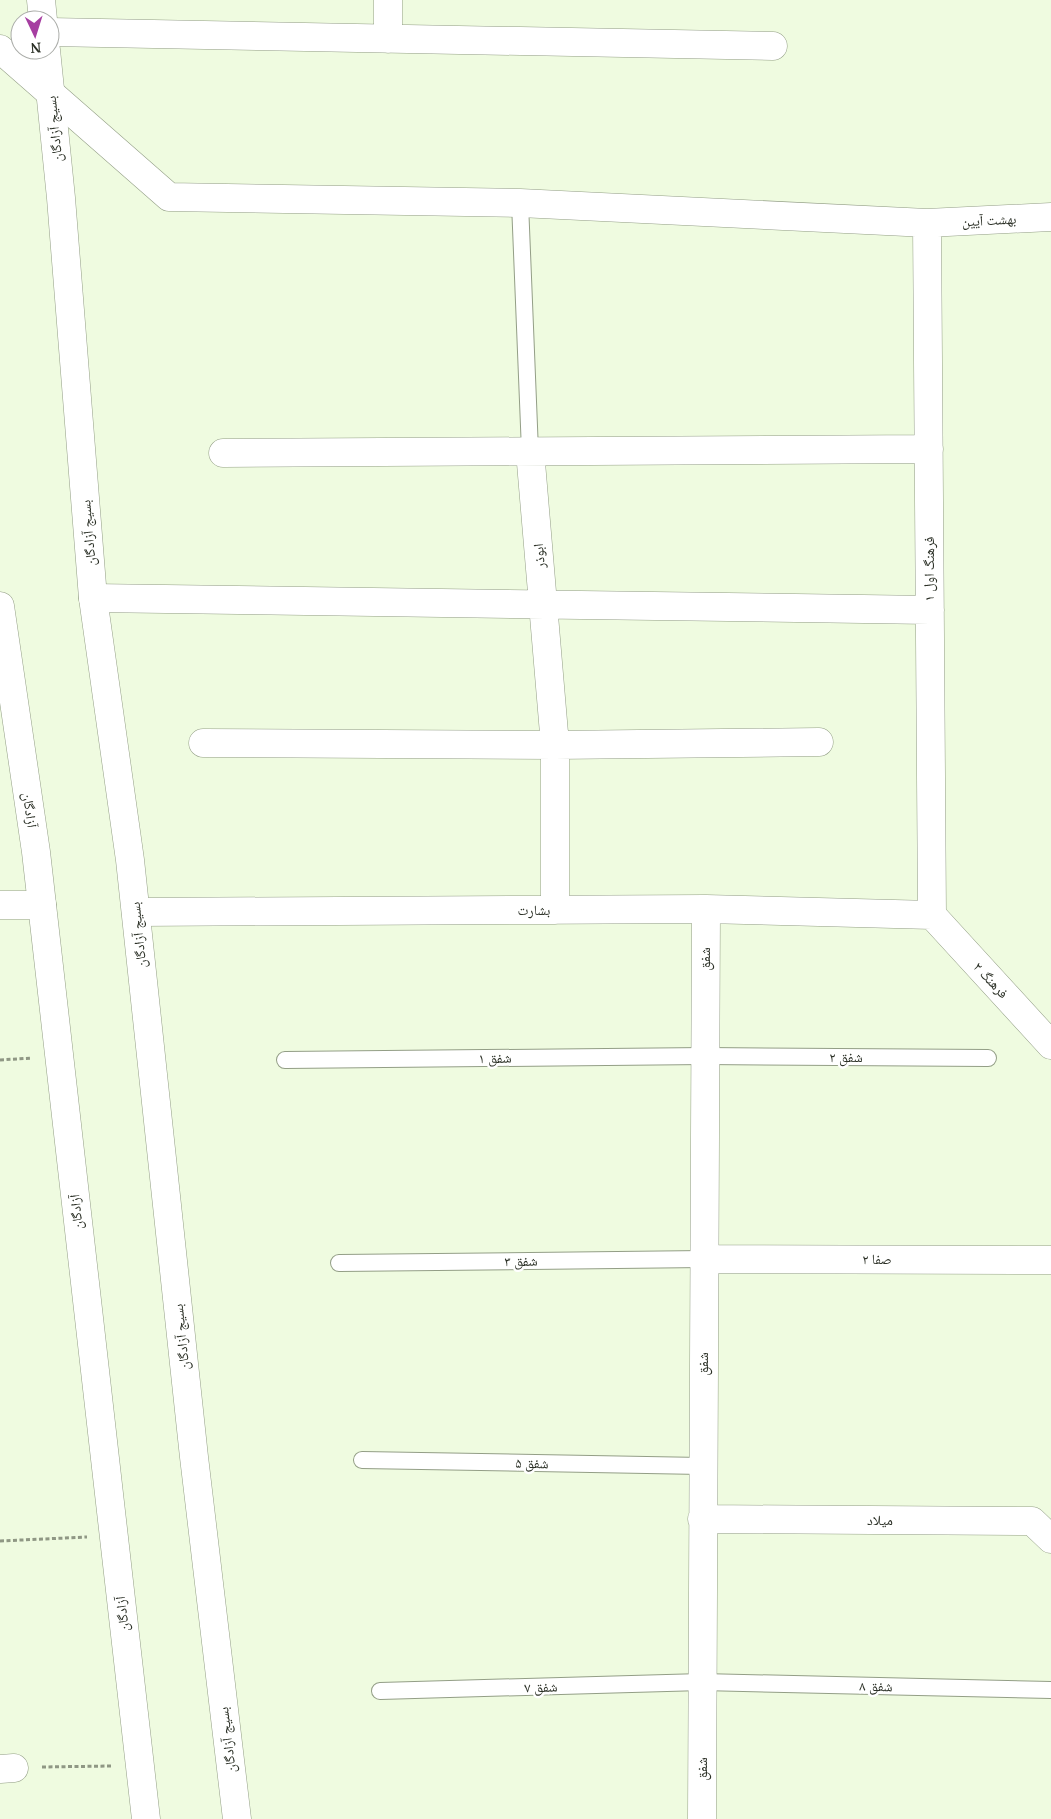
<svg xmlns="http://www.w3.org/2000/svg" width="1051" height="1819" viewBox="0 0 1051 1819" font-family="'PT Serif','Noto Naskh Arabic',serif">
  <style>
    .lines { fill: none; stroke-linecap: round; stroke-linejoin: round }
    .lane-casing { stroke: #939e86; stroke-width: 18 }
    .street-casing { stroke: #939e86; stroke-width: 29 }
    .secondary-casing { stroke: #939e86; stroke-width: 29 }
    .path { stroke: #8f9784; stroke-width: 3; stroke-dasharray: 4 2.5; stroke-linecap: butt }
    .lane { stroke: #fff; stroke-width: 16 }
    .street { stroke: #fff; stroke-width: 28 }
    .secondary { stroke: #fff; stroke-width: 28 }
    .labels { text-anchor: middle; stroke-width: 5; stroke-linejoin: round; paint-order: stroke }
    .street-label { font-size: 14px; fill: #2b3026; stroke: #fff }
  </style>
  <rect width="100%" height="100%" fill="#effbe0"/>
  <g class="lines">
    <defs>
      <path id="lane" d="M520,203L530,451
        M285,1060L705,1056L988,1058
        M339,1263L704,1259
        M362,1460L702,1466
        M380,1691L702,1682L1051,1690"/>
      <path id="street" d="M388,0V39
        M50,32L773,46
        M0,49L169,197L520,203L927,223L1051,217
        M927,223L932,915
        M530,451L555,745V910
        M223,453L929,449
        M93,598L930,610
        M203,743L555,745L819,742
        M0,905H42
        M136,912L706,909L932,915
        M932,915L1051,1045
        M704,1259L1051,1260
        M702,1519L1032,1521L1051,1539
        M0,1769L14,1768
        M702,1819L706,909"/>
      <path id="secondary" d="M41,0L43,20
        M46,50L61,198L93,598L130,860L194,1457L237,1819
        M0,606L36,852L146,1819"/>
    </defs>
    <use href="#lane" class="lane-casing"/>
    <use href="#street" class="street-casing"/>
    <use href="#secondary" class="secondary-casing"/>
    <path class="path" d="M0,1060L32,1058
      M0,1541L87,1537
      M42,1767L111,1766"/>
    <use href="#lane" class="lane"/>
    <use href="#street" class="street"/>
    <use href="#secondary" class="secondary"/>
  </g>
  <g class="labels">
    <g class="street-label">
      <text transform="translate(54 129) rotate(-96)" y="5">بسیج آزادگان</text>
      <text transform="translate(989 220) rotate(-3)" y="5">بهشت آیین</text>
      <text transform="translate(88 533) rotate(-95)" y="5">بسیج آزادگان</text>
      <text transform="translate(539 556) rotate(-95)" y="5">ابوذر</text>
      <text transform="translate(929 569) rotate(-90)" y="5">فرهنگ اول ۱</text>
      <text transform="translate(30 810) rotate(82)" y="5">آزادگان</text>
      <text x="534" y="915">بشارت</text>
      <text transform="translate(138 935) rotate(-96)" y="5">بسیج آزادگان</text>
      <text transform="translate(705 959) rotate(-90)" y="5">شفق</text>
      <text transform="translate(991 980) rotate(47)" y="5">فرهنگ ۲</text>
      <text x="846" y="1062">شفق ۲</text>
      <text transform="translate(495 1058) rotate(-1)" y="5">شفق ۱</text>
      <text transform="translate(76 1212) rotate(-96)" y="5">آزادگان</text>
      <text x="877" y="1264">صفا ۲</text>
      <text transform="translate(521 1261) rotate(-1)" y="5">شفق ۳</text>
      <text transform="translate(181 1337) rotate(-96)" y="5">بسیج آزادگان</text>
      <text transform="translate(703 1364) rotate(-90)" y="5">شفق</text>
      <text transform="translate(532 1463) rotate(1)" y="5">شفق ۵</text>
      <text x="880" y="1525">میلاد</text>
      <text transform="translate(122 1614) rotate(-97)" y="5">آزادگان</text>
      <text transform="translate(876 1686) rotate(1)" y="5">شفق ۸</text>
      <text transform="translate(541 1687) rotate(-2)" y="5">شفق ۷</text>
      <text transform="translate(227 1740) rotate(-97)" y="5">بسیج آزادگان</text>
      <text transform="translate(702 1769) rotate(-90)" y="5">شفق</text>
    </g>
  </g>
  <g transform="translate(35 35) rotate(176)"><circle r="24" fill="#ffffff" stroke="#aaaca8"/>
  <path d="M0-4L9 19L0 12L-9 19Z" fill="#a63ea1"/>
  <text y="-8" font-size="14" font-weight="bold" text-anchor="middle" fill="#2b3026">N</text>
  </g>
</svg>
